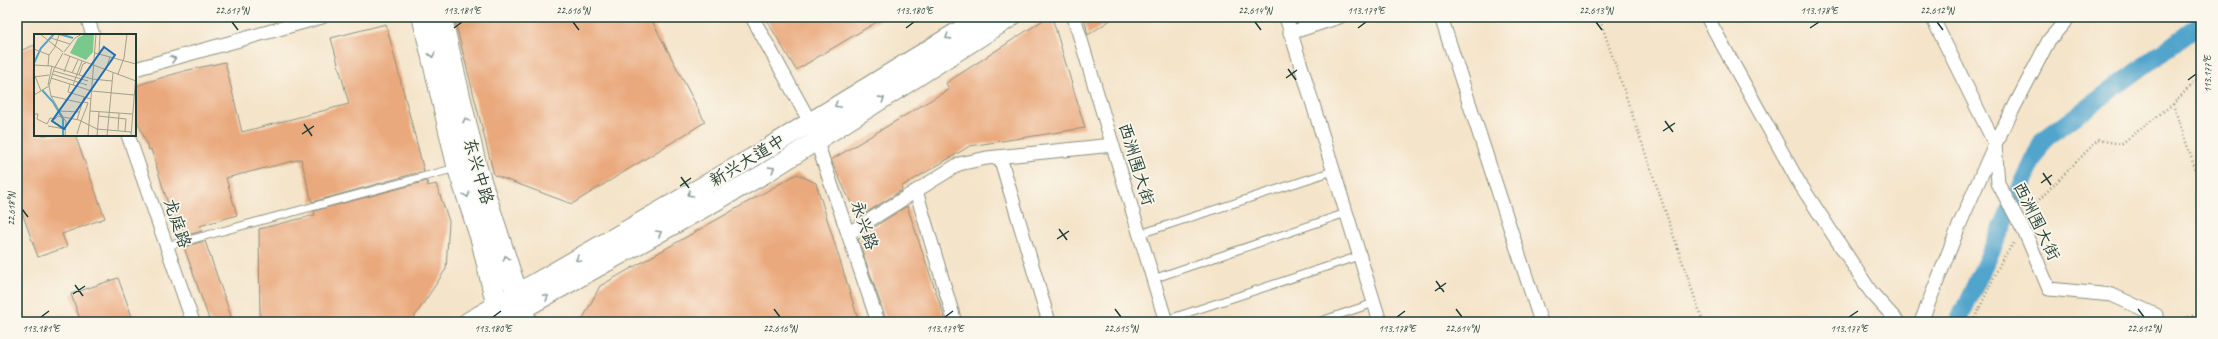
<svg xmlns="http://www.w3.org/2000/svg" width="2218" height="339" viewBox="0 0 2218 339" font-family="Caveat,'LXGW WenKai TC',sans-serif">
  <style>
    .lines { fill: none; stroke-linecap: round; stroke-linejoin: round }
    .canal { stroke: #51a4cc; stroke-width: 18 }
    .building { fill: #eaa97d }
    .service-casing { stroke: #8a907e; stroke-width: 9 }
    .minor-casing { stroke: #8a907e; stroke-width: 15 }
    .secondary-casing { stroke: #8a907e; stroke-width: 21 }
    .primary-casing { stroke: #8a907e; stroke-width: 23 }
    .path { stroke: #8a907e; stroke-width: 2.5; stroke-dasharray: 1 3; stroke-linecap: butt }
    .service { stroke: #fff; stroke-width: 7 }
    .minor { stroke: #fff; stroke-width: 13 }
    .secondary { stroke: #fff; stroke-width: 19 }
    .primary { stroke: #fff; stroke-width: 21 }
    .oneway { stroke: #8f9e9a }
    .ticks { fill: none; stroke: #1f3d34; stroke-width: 1.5 }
    .labels { text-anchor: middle; stroke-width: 3.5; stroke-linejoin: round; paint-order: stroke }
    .street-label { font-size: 17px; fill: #1f3d34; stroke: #fbf7ec }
    .inset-river { fill: none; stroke: #51a4cc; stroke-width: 2 }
    .inset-road { fill: none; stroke: #9fa18d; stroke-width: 1 }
    .view { fill: #1f6fb2; fill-opacity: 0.15; stroke: #1f6fb2; stroke-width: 2 }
    .inset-edge { fill: none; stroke: #1f3d34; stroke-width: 2 }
    .neatline { fill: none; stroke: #1f3d34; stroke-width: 1.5 }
    .ticks-label { font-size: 10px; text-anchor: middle; fill: #1f3d34 }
  </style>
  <rect width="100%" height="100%" fill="#fbf7ec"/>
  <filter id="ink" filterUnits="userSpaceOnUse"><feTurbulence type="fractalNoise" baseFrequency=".025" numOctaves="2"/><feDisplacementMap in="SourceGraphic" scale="8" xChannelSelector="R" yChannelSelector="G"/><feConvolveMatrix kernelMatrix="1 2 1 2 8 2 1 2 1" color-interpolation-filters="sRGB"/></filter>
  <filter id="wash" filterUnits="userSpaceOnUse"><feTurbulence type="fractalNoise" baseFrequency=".012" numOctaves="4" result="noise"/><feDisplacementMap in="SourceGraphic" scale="16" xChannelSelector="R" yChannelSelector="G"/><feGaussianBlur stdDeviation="0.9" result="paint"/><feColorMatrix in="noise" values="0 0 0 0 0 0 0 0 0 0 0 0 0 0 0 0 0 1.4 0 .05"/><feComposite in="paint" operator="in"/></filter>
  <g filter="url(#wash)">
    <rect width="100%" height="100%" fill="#f4e4c9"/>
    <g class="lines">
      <path class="canal" d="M1958,322L2043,140L2201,24"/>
    </g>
    <g id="blocks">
      <path class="building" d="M454,17H650L705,122L572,204L494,175Z
        M765,17H885L796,70Z
        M1048,17H1052L1085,128L970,146L901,187L902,190L858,218L831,160L949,89L946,83Z
        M1084,17H1115L1088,35Z
        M386,24L424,171L312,202L301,159L226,178L237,215L200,226L202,231L181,237L180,235L178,236L151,149L149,150L135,115V88L141,84L184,71L225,62L242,132L349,104L331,38Z
        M35,45V135H75L105,218L62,234L67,247L38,257L17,199V52Z
        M797,174L816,183L859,322H581L600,286Z
        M427,181L428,186L436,184L449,221L446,269L411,322H260L259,229L315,215L314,211Z
        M907,206L946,322H887L858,239L866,235L865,233Z
        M205,241L233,322H210L184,247Z
        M118,278L134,322H81L71,294Z"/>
    </g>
  </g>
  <g filter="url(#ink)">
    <use href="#blocks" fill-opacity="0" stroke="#8a907e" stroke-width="1"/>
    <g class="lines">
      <defs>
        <path id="service" d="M1140,234L1333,171
          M167,246L456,168
          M1153,279L1346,213
          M1166,320L1359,256
          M1318,322L1374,303"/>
        <path id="minor" d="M87,17L93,35
          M752,17L810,122L878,322
          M1074,17L1166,322
          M1286,17L1380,322
          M1441,17L1541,322
          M1707,17L1798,181L1871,292L1898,322
          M1932,17L1995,144L1998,183L2027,237L2049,289L2112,295L2156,315V322
          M1290,33L1339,17
          M135,69L322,17
          M128,135L193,322
          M1000,157L1049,322
          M916,191L955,322
          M849,233L959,164L987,158L1113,145
          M1921,322L1961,221L1995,144L2049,40L2069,17"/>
        <path id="secondary" d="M468,322L752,158L982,17
          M499,322L764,174L1011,17"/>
        <path id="primary" d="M423,17L458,167L482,241L501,322
          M441,17L476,167L526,322"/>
      </defs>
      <use href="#service" class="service-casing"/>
      <use href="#minor" class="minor-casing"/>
      <use href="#secondary" class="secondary-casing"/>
      <use href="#primary" class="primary-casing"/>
      <path class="path" d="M1599,17L1703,322
        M2173,104L2201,186
        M2028,211L2098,140L2121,144L2173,104L2201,75
        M1973,322L2002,260L2014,243
        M2173,322L2201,313"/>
      <use href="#service" class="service"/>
      <use href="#minor" class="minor"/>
      <use href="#secondary" class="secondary"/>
      <use href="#primary" class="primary"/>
    </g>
    <defs><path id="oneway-chevron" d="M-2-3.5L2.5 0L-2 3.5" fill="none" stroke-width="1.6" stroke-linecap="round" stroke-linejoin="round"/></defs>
    <g class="oneway">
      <use href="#oneway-chevron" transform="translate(948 37) rotate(148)"/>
      <use href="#oneway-chevron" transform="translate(432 55) rotate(77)"/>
      <use href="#oneway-chevron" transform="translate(173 59) rotate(-16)"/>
      <use href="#oneway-chevron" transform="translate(882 99) rotate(-32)"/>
      <use href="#oneway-chevron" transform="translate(837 105) rotate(149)"/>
      <use href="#oneway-chevron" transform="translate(466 120) rotate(-102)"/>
      <use href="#oneway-chevron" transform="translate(772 169) rotate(-32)"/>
      <use href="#oneway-chevron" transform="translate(690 194) rotate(150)"/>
      <use href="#oneway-chevron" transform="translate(467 195) rotate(72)"/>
      <use href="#oneway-chevron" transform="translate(659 233) rotate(-30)"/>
      <use href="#oneway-chevron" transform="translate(506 258) rotate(-108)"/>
      <use href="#oneway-chevron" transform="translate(578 259) rotate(150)"/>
      <use href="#oneway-chevron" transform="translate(546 297) rotate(-30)"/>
    </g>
  </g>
  <path class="ticks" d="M232,22L238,30M573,22L579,30M1255,22L1261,30M1596,22L1602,30M1937,22L1943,30M454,28L462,22M906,28L914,22M1358,28L1366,22M1810,28L1819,22M1288,69L1296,80M1286,78L1297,70M2188,80L2196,74M1665,121L1673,132M304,124L312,136M1663,131L1675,123M302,134L314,126M2043,173L2051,185M681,177L689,188M2041,183L2052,175M680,186L691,178M22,209L28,217M1059,229L1067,240M1057,239L1069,231M1436,281L1444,292M75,285L83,296M1435,291L1446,283M73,294L85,286M774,309L780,317M1115,309L1121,317M1456,309L1462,317M2138,309L2144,317M41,317L49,311M493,317L501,311M945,317L953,311M1397,317L1405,311M1849,317L1858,311"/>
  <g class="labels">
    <g class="street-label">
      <text transform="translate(747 160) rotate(-31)" y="6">新兴大道中</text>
      <text transform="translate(1137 164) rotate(73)" y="6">西洲围大街</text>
      <text transform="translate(479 171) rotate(74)" y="6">东兴中路</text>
      <text transform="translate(2037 221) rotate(64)" y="6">西洲围大街</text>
      <text transform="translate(178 223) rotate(71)" y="6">龙庭路</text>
      <text transform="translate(865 225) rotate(71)" y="6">永兴路</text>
    </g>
  </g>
  <g transform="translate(34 34)">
    <rect width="102" height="102" fill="#f4e4c9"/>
    <path d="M51,0H60L59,18L52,26L36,19L44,4Z" fill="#78c98b"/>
    <path class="inset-river" d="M25,0L39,4M0,29L7,14L20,0M8,56L19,68L29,85V102"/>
    <path class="inset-road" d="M6,0L29,18M17,4L36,10M21,13L25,1M0,15L15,21M30,18L41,4L48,0M29,19L20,35L15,52L17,62L32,88L31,102M61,19L102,30M30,20L102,47M65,20L66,0M0,31L17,32L58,45L78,47M14,32L15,21L21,13M72,35L76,23M20,37L54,47M30,38L36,22M38,39L44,26M18,40L53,51M84,40L90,24L93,0M45,41L49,30L52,29M1,42L7,57M0,43L15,41M17,44L58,57M36,50L34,58L57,65M14,51L18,32M39,51L48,27M58,57L100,61M0,61L15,52M17,62L48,69M25,77L45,78M56,77L98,80M0,80H4L3,85L13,90L16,84L21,85L24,82L45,86L63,95L97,98M64,82L92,85L91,97M43,86L50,63M47,87L53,72L54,69L49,68M14,92L31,95M84,96L85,79M43,100L47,87M54,102L62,0M63,102L65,78M73,102L79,39M97,102L102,40"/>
    <path class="view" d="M70,13L81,21L30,95L18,87Z"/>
    <rect width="102" height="102" class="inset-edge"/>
  </g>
  <rect width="2218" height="339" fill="none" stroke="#fbf7ec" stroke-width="44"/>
  <rect x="22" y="22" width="2174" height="295" class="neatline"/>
  <g class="ticks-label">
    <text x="232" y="14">22.617°N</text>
    <text x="462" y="14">113.181°E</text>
    <text x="573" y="14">22.616°N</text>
    <text x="914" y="14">113.180°E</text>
    <text x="1255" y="14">22.614°N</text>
    <text x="1366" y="14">113.179°E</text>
    <text x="1596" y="14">22.613°N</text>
    <text x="1819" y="14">113.178°E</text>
    <text x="1937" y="14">22.612°N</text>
    <text transform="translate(2207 74) rotate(-90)" y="4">113.177°E</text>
    <text transform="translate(11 209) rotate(-90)" y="4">22.618°N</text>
    <text x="41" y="332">113.181°E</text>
    <text x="493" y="332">113.180°E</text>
    <text x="780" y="332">22.616°N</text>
    <text x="945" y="332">113.179°E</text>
    <text x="1121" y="332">22.615°N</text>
    <text x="1397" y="332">113.178°E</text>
    <text x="1462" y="332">22.614°N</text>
    <text x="1849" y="332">113.177°E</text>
    <text x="2144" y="332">22.612°N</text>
  </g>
</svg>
